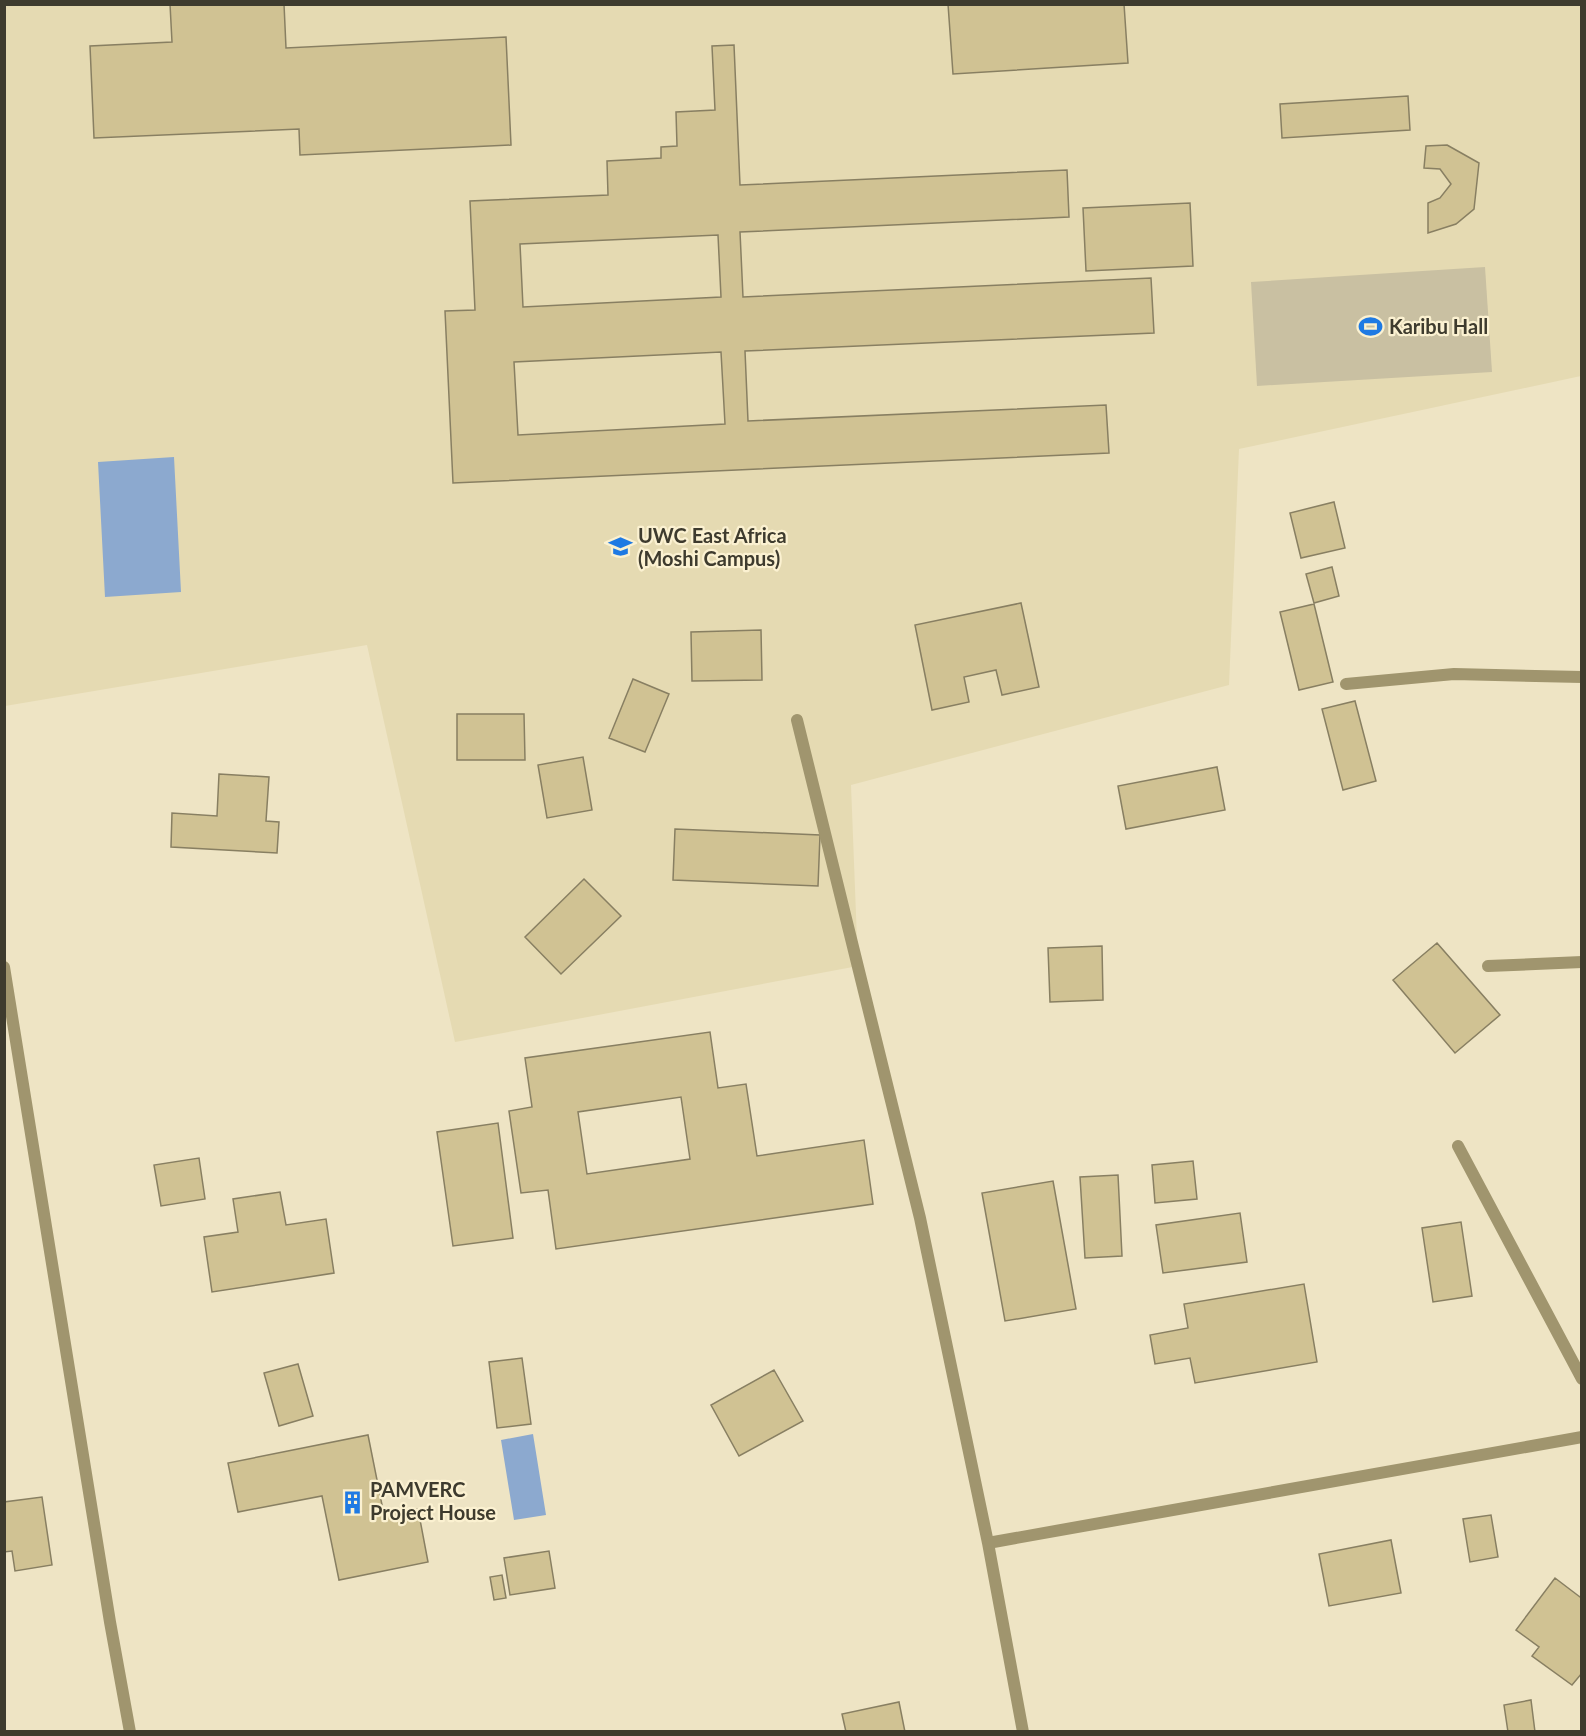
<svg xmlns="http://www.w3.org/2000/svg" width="1586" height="1736" viewBox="0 0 1586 1736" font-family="Lato,sans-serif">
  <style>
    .built { fill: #e5dab2 }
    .green { fill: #c9c0a2 }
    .water { fill: #8ca9cf }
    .building { fill: #d0c293; stroke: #887f62; stroke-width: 1.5; fill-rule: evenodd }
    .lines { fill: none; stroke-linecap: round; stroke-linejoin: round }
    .minor { stroke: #a0956e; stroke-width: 12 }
    .labels { text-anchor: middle; stroke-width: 4.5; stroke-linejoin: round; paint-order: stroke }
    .poi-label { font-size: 20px; font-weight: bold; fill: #3e3b2e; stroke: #fbf1d1; text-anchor: start }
  </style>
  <rect width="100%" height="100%" fill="#eee4c4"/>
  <path class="built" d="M5,5H1581V376L1239,449L1229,685L851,785L858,966L455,1042L367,645L5,706Z"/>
  <path class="green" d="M1485,267L1492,372L1257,386L1251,282Z"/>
  <path class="water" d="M174,457L181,592L105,597L98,462Z
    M533,1434L546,1515L514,1520L501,1440Z"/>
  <path class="building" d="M170,4H284L286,48L506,37L511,145L300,155L299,129L94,138L90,46L172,42Z
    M948,4H1124L1128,63L953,74Z
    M734,45L740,185L1067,170L1069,217L740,232L743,297L1151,278L1154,333L745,351L748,421L1106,405L1109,453L453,483L445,311L475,310L470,201L608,195L607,161L661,158V147L677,146L676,112L715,110L712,46ZM718,235L721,297L523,307L520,244ZM721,352L725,424L518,435L514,362Z
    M1408,96L1410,130L1282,138L1280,104Z
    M1447,145L1479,163L1474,209L1456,224L1428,233V203L1440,198L1451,184L1440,169L1424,168L1426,146Z
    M1190,203L1193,266L1086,271L1083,208Z
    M1334,502L1345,548L1301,558L1290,513Z
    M1332,567L1339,596L1314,603L1306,574Z
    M1021,603L1039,687L1002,695L996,670L964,677L969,702L932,710L915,625Z
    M1314,604L1333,682L1299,690L1280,612Z
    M761,630L762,680L692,681L691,632Z
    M633,679L669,694L645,752L609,738Z
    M1355,701L1376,781L1343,790L1322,709Z
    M457,714H524L525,760H457Z
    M583,757L592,810L547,818L538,765Z
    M1217,767L1225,810L1126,829L1118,786Z
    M219,774L269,777L266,821L279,822L277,853L171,847L172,813L217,816Z
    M675,829L820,835L818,886L673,880Z
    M584,879L621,916L561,974L525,937Z
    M1437,943L1500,1015L1455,1053L1393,980Z
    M1102,946L1103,1000L1050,1002L1048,948Z
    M710,1032L718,1088L746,1084L757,1156L864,1140L873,1204L556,1249L548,1190L521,1193L509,1111L532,1107L525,1058ZM681,1097L690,1159L587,1174L578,1112Z
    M498,1123L513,1238L453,1246L437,1132Z
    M199,1158L205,1199L161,1206L154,1165Z
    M1193,1161L1197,1199L1155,1203L1152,1165Z
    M1118,1175L1122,1256L1085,1258L1080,1177Z
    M1053,1181L1076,1309L1005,1321L982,1193Z
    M280,1192L286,1225L326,1219L334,1273L212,1292L204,1237L238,1232L233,1199Z
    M1240,1213L1247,1262L1163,1273L1156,1225Z
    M1461,1222L1472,1296L1433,1302L1422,1228Z
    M1304,1284L1317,1362L1195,1383L1190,1358L1155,1364L1150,1335L1188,1328L1184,1304Z
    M522,1358L531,1424L497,1428L489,1362Z
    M298,1364L313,1416L279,1426L264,1373Z
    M774,1370L803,1421L739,1456L711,1405Z
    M368,1435L384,1515L418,1509L428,1562L339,1580L322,1496L238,1512L228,1463Z
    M42,1497L52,1565L15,1571L12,1551L4,1552V1502Z
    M1491,1515L1498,1557L1470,1562L1463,1519Z
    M1391,1540L1401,1593L1329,1606L1319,1554Z
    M549,1551L555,1588L510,1595L504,1558Z
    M502,1575L506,1598L494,1600L490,1577Z
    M1555,1578L1580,1597L1582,1594V1673L1572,1685L1532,1656L1539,1647L1516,1630Z
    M1531,1700L1535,1732H1508L1504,1705Z
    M899,1702L905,1732H846L842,1714Z"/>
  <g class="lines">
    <path class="minor" d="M1346,684L1454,674L1582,677
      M797,720L920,1218L988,1543L1023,1732
      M1488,966L1582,962
      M4,967L110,1622L130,1732
      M1458,1146L1582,1379
      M988,1543L1582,1437"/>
  </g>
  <defs>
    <symbol id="stadium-bare" viewBox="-9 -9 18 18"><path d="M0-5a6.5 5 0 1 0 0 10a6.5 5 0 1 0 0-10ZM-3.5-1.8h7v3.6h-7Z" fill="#1f7ae3" stroke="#fbf1d1" stroke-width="2.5" paint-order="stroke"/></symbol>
    <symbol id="school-bare" viewBox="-9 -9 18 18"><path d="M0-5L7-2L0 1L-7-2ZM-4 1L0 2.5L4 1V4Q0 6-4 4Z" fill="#1f7ae3" stroke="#fbf1d1" stroke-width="2.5" paint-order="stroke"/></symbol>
    <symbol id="building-bare" viewBox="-9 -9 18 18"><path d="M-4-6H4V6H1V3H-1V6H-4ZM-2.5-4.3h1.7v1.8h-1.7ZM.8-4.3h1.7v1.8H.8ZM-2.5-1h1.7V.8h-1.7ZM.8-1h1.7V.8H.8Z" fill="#1f7ae3" stroke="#fbf1d1" stroke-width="2.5" paint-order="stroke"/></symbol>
  </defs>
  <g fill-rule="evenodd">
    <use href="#stadium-bare" x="1354" y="310" width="33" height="33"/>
    <use href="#school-bare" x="604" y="530" width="33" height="33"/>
    <use href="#building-bare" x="336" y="1486" width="33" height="33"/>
  </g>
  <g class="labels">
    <g class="poi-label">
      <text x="1389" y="334">Karibu Hall</text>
      <text x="638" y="543">UWC East Africa<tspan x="638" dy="23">(Moshi Campus)</tspan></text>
      <text x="370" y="1497">PAMVERC<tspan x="370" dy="23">Project House</tspan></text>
    </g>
  </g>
  <rect width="1586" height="1736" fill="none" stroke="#3e3b2e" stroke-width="12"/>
</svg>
